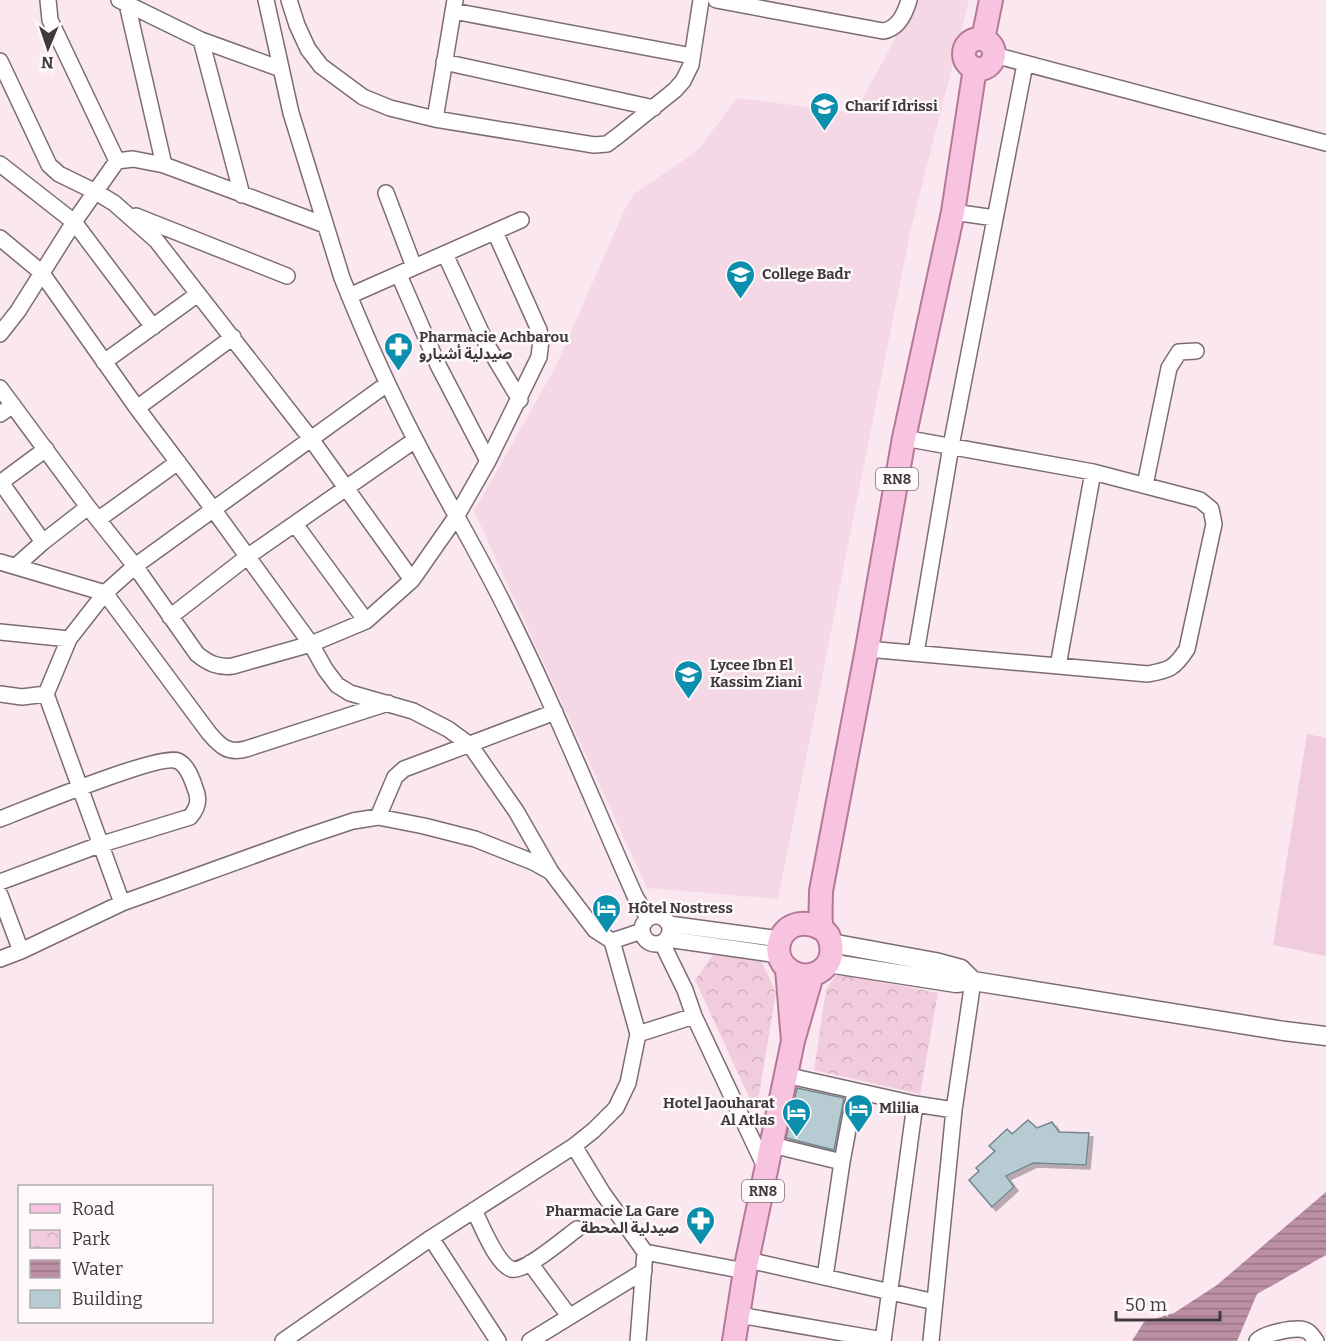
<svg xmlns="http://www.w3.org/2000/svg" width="1326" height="1341" viewBox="0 0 1326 1341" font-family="Bitter,'Noto Sans Arabic',serif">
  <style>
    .built { fill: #f4d8e5 }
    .green { fill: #f1ccdd }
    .park { fill: url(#park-crowns) }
    .water { fill: url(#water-rules) }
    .building { fill: #b7cbd3; stroke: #74878e; stroke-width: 1.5; filter: url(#shadow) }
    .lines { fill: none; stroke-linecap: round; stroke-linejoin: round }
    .minor-casing { stroke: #7d6c74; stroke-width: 18 }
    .tertiary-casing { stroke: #7d6c74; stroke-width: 21 }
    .primary-casing { stroke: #b57997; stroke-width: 26 }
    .minor { stroke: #fff; stroke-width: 15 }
    .tertiary { stroke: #fff; stroke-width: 18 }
    .primary { stroke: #f8c3de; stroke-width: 22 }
    .labels { text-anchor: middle; stroke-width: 5; stroke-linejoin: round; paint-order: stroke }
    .shield { fill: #fefafb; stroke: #7a7476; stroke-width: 1.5 }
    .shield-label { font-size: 14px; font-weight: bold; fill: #413a3d }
    .poi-label { font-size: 15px; font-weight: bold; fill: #413a3d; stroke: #fefafb; text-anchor: start }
  </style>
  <defs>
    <pattern id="park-crowns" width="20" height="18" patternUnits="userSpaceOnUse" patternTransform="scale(1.5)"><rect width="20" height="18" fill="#f1ccdd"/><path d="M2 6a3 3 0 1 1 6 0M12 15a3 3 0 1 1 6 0" fill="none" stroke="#d0b0bf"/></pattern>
    <pattern id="water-rules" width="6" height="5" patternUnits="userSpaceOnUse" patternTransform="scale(1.5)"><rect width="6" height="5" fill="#bb8fa4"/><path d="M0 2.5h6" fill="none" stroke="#9a7687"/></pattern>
    <filter id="shadow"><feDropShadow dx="4" dy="4" stdDeviation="0" flood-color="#0004"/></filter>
  </defs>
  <rect width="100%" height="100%" fill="#fbe7f0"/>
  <path class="built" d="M916,0H969L910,233L778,899L647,888L474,511L555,368L625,209L634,194L697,151L737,98L855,113Z"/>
  <path class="green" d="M1307,734L1326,738V956L1273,945Z"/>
  <path class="park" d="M715,952L761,960L776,993L756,1112L695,980Z
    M837,973L938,993L920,1094L814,1070L826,990Z"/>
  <path class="water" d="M1326,1192V1255L1257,1294L1237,1341H1132L1144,1322L1174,1313L1217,1285Z"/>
  <path class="building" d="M797,1088L844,1098L834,1150L786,1138Z
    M1028,1120L1037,1128L1052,1122L1059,1132L1089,1133L1086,1165L1033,1163L1006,1176L1014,1187L992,1207L969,1180L979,1171L976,1168L995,1151L989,1146L1007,1129L1012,1134Z"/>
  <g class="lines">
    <defs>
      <path id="minor" d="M119,0L201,40L281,69
        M266,0L291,113L342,278C364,333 388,387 415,439C442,492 472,542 499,595C549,693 590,795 635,896L648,918
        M289,0L297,25L308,49L321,66L363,97L390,108L435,119L594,145L607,144L619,135L675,90L683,81L691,65L701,0
        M716,0L883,31C898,29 905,14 909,0
        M127,4L164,165
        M453,11L692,56
        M201,40L242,195
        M994,55L1326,143
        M0,61L49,165L59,174L96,192L114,203L156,240L311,439L412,580
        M444,62L654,108
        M435,119L455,0
        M117,161L133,159L164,165L325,225
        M0,164L74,222L153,327
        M386,193L414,267
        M953,212L995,218
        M136,216L287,276
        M0,238L41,272L137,408L213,509L311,644L325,669L337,685L350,693L413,711L448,729L470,745L516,811L551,872
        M445,254L487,345L520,400
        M399,275L438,365L488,461
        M349,296L521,220
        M0,334L18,311L74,222L117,161L50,20L48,0
        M104,362L198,294
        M0,388L88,507L135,566L197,654C208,663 218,668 233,666L311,644L366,621L412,580L456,517L488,461L539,357L541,340L539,330L495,232
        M137,408L233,337
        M0,414L13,405
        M0,481L43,542
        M0,483L46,449
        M1145,485L1169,368L1179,352L1196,351
        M99,519L178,462
        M295,524L366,621
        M0,562L105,593L209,733C220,746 228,754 246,749L388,703
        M16,566L43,542L88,507
        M170,617L247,557L415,440
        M0,632L69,639
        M867,649L1148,674C1169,670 1174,669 1187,649L1214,524L1211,509L1200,500L1093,472L904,438
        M916,653L951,446L1025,64
        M1058,666L1093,472
        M0,694L22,697L46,694L69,639L105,593L135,566L387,384
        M46,694L122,903
        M378,817L395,777L404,769L555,712
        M0,819C26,809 160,753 178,761C187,765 192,779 195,788C200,799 198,808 190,817L99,845L0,882
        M0,895L21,951
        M642 930a14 14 0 1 1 28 0a14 14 0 1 1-28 0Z
        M669,924L780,939
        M667,939L779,955
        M662,943L685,990L694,1016L767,1171
        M0,959L21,951L122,903L305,837L353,821L378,817L424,826L475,839L533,862L551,872L595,930L612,941L642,931
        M638,1034L694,1016
        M785,1075L915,1104L954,1110
        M772,1145L842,1162
        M574,1146L602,1192L645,1252L638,1341
        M474,1210C481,1224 496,1263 511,1269C523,1274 566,1237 577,1229
        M431,1238L498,1341
        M645,1252L745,1271
        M748,1260L935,1302
        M530,1263L569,1316
        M825,1277L842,1162L855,1092
        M739,1315L883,1340
        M283,1341L431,1238L574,1146L594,1130L616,1108L628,1083L638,1034L612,941
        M530,1341L644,1271
        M883,1341L915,1104
        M931,1341L954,1110L973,981
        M1257,1341C1264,1333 1295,1327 1305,1330C1311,1332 1313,1337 1316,1341"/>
      <path id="tertiary" d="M831,943L935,962L961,969L973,981
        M828,963L956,983L973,981L1284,1031L1326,1036"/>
      <path id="primary" d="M983,39L991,0
        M964 54a15 15 0 1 1 30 0a15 15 0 1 1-30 0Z
        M822,929C807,920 787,922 780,940C770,968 807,988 826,966C833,958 833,945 828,935C825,931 821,929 821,924C820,913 821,901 821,891L867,649L904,438L953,212L975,68
        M787,969L793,1041L812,975
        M734,1341L745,1271L793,1041"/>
    </defs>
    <use href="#minor" class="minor-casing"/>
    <use href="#tertiary" class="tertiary-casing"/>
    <use href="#primary" class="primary-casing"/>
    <use href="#minor" class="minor"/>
    <use href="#tertiary" class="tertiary"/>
    <use href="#primary" class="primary"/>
  </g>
  <defs>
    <symbol id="school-pin" viewBox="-11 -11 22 30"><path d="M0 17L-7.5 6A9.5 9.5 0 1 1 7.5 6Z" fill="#0c8ead" stroke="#fefafb"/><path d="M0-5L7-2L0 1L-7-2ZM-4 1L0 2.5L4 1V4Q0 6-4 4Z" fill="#fff"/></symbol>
    <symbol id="university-pin" viewBox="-11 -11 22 30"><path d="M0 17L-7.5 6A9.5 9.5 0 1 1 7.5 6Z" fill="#0c8ead" stroke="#fefafb"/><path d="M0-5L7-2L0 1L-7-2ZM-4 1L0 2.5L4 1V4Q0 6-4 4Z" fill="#fff"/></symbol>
    <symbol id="pharmacy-pin" viewBox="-11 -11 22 30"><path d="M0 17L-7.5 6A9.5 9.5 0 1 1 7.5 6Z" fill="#0c8ead" stroke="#fefafb"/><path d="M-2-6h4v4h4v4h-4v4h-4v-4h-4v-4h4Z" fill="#fff"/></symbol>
    <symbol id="hotel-pin" viewBox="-11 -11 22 30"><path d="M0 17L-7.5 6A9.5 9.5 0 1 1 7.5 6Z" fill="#0c8ead" stroke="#fefafb"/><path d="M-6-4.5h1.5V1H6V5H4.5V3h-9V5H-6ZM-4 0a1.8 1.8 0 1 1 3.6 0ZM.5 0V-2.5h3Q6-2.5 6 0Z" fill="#fff"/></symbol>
  </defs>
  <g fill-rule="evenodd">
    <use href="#school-pin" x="808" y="90" width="33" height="45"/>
    <use href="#university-pin" x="724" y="258" width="33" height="45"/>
    <use href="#pharmacy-pin" x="382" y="330" width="33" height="45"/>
    <use href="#university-pin" x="672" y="658" width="33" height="45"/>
    <use href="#hotel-pin" x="590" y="892" width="33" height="45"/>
    <use href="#hotel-pin" x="842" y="1092" width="33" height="45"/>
    <use href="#hotel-pin" x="780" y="1096" width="33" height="45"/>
    <use href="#pharmacy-pin" x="684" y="1204" width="33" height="45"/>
  </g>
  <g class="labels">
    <g class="shield">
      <rect x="876" y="468" width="42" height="22" rx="4.5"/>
      <rect x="742" y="1180" width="42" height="22" rx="4.5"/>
    </g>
    <g class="shield-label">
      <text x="897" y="484">RN8</text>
      <text x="763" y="1196">RN8</text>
    </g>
    <g class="poi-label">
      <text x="845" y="111">Charif Idrissi</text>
      <text x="762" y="279">College Badr</text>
      <text x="419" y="342">Pharmacie Achbarou<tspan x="419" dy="17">صيدلية أشبارو</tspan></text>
      <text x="710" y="670">Lycee Ibn El<tspan x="710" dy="17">Kassim Ziani</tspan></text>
      <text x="628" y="913">Hôtel Nostress</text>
      <text x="775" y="1108" text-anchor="end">Hotel Jaouharat<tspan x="775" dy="17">Al Atlas</tspan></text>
      <text x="879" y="1113">Mlilia</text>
      <text x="679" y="1216" text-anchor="end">Pharmacie La Gare<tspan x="679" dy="17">صيدلية المحطة</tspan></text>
    </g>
  </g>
  <rect x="18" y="1185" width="195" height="138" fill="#fefafb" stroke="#b2adaf" stroke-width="1.5"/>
  <rect x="30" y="1204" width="30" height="9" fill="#f8c3de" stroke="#b2adaf" stroke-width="1.5"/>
  <text x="72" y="1215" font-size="18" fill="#413a3d">Road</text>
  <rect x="30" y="1230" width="30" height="18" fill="url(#park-crowns)" stroke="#b2adaf" stroke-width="1.5"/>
  <text x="72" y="1245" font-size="18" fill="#413a3d">Park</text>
  <rect x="30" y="1260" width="30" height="18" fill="url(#water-rules)" stroke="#b2adaf" stroke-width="1.5"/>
  <text x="72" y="1275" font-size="18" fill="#413a3d">Water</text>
  <rect x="30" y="1290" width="30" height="18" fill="#b7cbd3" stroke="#b2adaf" stroke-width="1.5"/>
  <text x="72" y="1305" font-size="18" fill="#413a3d">Building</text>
  <g transform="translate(48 48) rotate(182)" stroke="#fefafb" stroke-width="4.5" paint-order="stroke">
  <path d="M0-4.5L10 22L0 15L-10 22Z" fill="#413a3d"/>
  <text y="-9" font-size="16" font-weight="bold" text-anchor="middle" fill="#413a3d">N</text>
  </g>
  <path d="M1116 1311v9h104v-9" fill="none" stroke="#413a3d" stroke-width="3"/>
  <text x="1125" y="1311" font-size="18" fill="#413a3d" stroke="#fefafb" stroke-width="4.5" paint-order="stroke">50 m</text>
</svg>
